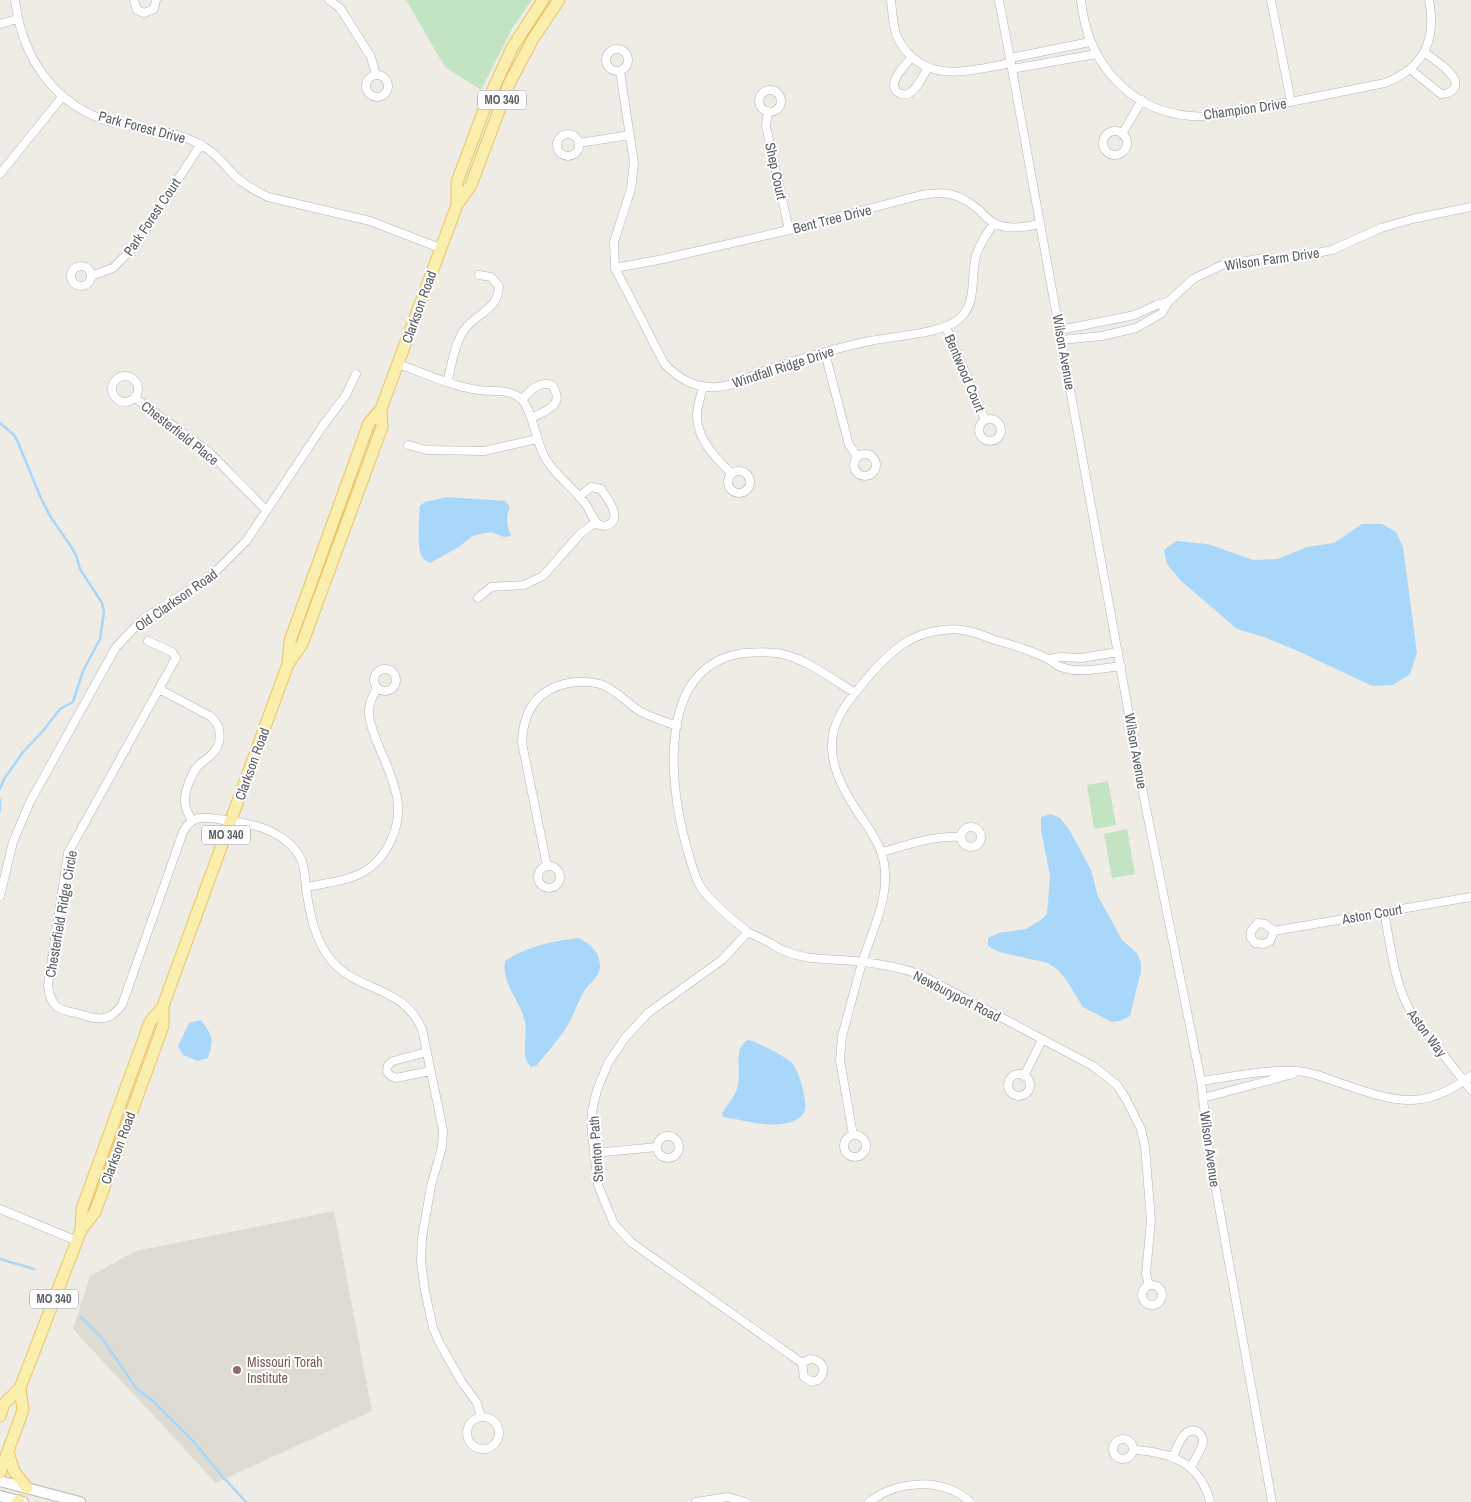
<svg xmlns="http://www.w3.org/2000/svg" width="1471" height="1502" viewBox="0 0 1471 1502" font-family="'Archivo Narrow',sans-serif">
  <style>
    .education { fill: #dedbd3 }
    .green { fill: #c3e4c3 }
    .water { fill: #a9d7fa }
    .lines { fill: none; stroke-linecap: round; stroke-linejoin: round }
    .stream { stroke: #a9d7fa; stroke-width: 2.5 }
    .minor-casing { stroke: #b2b5b9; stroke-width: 9 }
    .secondary-casing { stroke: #b3b7bb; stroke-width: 12 }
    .primary-casing { stroke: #e9c363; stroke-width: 13 }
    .minor { stroke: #fff; stroke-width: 8 }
    .secondary { stroke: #fff; stroke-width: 10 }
    .primary { stroke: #faeead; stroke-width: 11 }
    .education-dot { fill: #8d6e63; stroke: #fff; stroke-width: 2 }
    .labels { text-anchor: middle; stroke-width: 4; stroke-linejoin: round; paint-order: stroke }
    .shield { fill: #fff; stroke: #8d9092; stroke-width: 1 }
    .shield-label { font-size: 12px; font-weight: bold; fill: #5c6064 }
    .street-label { font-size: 14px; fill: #5c6064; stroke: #fff }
    .education-label { font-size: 14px; fill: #785e54; stroke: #fff; text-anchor: start }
  </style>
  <rect width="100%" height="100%" fill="#eeece5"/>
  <path class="education" d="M334,1211L372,1411L216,1483L73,1329L90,1276L136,1251Z"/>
  <path class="green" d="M406,0H532L513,27L481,90L445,67Z
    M1108,781L1116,825L1094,829L1087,785Z
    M1127,829L1135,874L1112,878L1104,834Z"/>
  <path class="water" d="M447,497L505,501L510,507C505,518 507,525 511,536L504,537L491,532L472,536L459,547L430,563C426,561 423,559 421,555C417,545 419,516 420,506L425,502Z
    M1362,524H1382L1396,532L1403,547L1417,653L1410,674L1393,685L1372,686L1298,651L1264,637L1237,629L1180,580L1167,564L1164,550L1176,541L1208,544L1253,560L1278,559L1307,547L1334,543Z
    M1051,814L1060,818L1070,831L1091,870L1098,896L1122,940L1137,953L1141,963V971L1130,1016L1120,1021L1111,1022L1106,1019L1083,1007L1067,981L1058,970L1048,963L999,952L988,946V938L999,933L1026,929L1042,919L1047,914L1050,876L1041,830V817Z
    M578,938C591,944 600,952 600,967C599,979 588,983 583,993C577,1004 573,1017 566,1028C558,1041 546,1053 537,1065L531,1067C520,1057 528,1035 525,1022C521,1002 501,983 505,961C525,947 554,941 578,938Z
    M201,1020C213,1036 214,1039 208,1058L198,1061L183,1055L178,1046L189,1023Z
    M748,1040C756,1041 786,1057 792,1063C799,1070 807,1100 805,1110C803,1116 797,1120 791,1122C769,1129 745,1120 723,1117L722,1113C728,1104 736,1095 738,1085C741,1070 733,1048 748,1040Z"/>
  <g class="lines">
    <path class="stream" d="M0,423L14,435L17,440L40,496L50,516L70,545L76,555L80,569L102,603L104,612L100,639L83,671L73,702L60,709L42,732L23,752L4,779L0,789
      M0,800V811
      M0,1259L34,1269
      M81,1317L101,1337L136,1388L153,1401L193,1441L222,1476L246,1502"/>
    <defs>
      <path id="minor" d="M15,0C22,58 55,107 114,123C143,130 172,129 199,144C214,151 224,165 236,177C246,186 256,191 268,197L370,221L440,248
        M134,0L137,10L144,13L154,9L156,0
        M329,0L340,8L371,57L376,75
        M891,0C892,11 893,24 896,34C899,42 903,48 909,54C936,83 977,69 1011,63
        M999,0L1012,69L1145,803L1201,1081L1209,1151L1272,1502
        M1081,0C1087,61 1128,111 1191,116C1215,118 1239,112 1262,107C1303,100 1344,91 1385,83C1424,68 1437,40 1429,0
        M1271,0L1291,102
        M0,24L17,19
        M606 60a11 11 0 1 1 22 0a11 11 0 1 1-22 0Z
        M912,57C906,64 887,82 897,92C900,94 904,95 908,94C917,90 923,75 928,68
        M1010,58L1090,42
        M1012,69L1096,54
        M1410,69L1441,94C1447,94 1452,93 1455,87C1460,75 1433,59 1424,52
        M620,71L634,163L631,189L614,242L615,268L664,363C677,378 696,389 717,387C735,386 750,376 767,370C800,359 835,348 870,341C893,336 940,334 958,320C978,304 970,278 976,256C979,244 987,234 994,223
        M366 86a11 11 0 1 1 22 0a11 11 0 1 1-22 0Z
        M759 101a11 11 0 1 1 22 0a11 11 0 1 1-22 0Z
        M768,111L766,126L789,230
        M1103 143a12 12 0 1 1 24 0a12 12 0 1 1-24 0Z
        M1122,134L1142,100
        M557 145a11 11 0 1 1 22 0a11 11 0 1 1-22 0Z
        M579,143L630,135
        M0,174L62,97
        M71 276a10 10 0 1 1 20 0a10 10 0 1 1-20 0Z
        M615,268L663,259L789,230L921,195C946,191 959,193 979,210C983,214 988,220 994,223C1006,230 1027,227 1040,224
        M91,276L113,268L135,246L201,144
        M946,327L985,420
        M1060,330L1135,315L1156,305L1168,302
        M1061,340L1102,336L1136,328L1162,313L1168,302L1193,279L1222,265L1264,258L1287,259L1332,250L1381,228L1412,219L1471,207
        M825,353L849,445L858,457
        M398,364C424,373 451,386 478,390C492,392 511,388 522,400C531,409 537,442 544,456C554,475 572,486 584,502C590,509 592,519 599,525L605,526C625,521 608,499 601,489L591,487L579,497
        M112 389a13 13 0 1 1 26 0a13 13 0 1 1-26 0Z
        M447,382C452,365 454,345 464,330C477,312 498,311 499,286L491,277L479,275
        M703,386C701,395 698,404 697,413C696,439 715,457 731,473
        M135,398L209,452L266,510
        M522,400C530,390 539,381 552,385C566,405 546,411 531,418
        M979 430a11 11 0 1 1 22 0a11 11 0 1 1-22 0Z
        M408,445L427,450L484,451L537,439
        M854 465a11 11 0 1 1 22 0a11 11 0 1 1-22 0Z
        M728 482a11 11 0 1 1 22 0a11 11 0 1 1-22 0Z
        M478,598L491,587L524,585L543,576L580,534L596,522
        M148,641L172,652L176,658L68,853L48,985C49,992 50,1001 57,1007C62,1010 70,1012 76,1013C95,1019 108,1024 122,1005L183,832C192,815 202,817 218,819C236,822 258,824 274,833C284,838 296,848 301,859C305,868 305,879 306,889C310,913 314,939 331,960C358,993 402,984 422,1029L443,1130L442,1147L431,1186L422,1238L421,1262L425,1291L433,1328L439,1342L461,1381L477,1403L481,1417
        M1049,659L1060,657L1081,658L1118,652
        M374 680a11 11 0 1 1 22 0a11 11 0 1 1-22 0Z
        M159,689L210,716C223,726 223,745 210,756C206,760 201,762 198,766C191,774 184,792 185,803C185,809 189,815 192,821
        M855,693C832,679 808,660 782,654C770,651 756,652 744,653C656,665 669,783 686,845C690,858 693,872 699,884C707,899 734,921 748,932C754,936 762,938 768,942C774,945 779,949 785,951C809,962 838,958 863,962C882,964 901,968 919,974L1093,1066L1117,1085L1126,1099L1141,1129L1145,1147L1151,1220L1146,1274L1149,1285
        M961 837a10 10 0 1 1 20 0a10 10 0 1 1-20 0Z
        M882,852C908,845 933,835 961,837
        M547,866L522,743C523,711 537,689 569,683C580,681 590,681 600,684C615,689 625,701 638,710C649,717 664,721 677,726
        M538 877a11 11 0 1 1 22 0a11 11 0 1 1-22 0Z
        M306,887C343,880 374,879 391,840C408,805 391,776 377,742C374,733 369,723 369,713C368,704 373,696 377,688
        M0,896L13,842L30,802L116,647L144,618L210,577L247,540L324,424L346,395L356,374
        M1384,912C1391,947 1394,985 1413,1016L1471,1090
        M1258,923L1265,924L1274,931L1270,941L1264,944L1255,943L1251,938V931Z
        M1274,931L1471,897
        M748,932L722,960L648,1013L625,1038L608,1063L597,1090L592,1111V1133L598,1185L614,1224L632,1243L802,1363
        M427,1052L393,1061L388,1065L387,1072L391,1076L396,1078L430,1071
        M1008 1085a11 11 0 1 1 22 0a11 11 0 1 1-22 0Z
        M1024,1076L1042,1040
        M1201,1081C1232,1077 1265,1069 1297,1071C1311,1072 1324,1077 1337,1082C1391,1100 1420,1114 1471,1076
        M1203,1098L1293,1074
        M844 1146a11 11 0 1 1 22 0a11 11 0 1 1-22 0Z
        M853,1135L840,1060L842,1036C849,1012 855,987 862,963C871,933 887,904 885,872C884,849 872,833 859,814C843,790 826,761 834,730C839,710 856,692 869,676C890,652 910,633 943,630C949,629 957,629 962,630C973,631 984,636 995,640C1013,645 1032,651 1048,659C1053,661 1056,666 1061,667C1079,674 1102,668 1121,666
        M657 1147a11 11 0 1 1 22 0a11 11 0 1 1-22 0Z
        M594,1153L657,1147
        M0,1209L77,1241
        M1142 1295a10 10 0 1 1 20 0a10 10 0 1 1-20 0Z
        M810,1359C823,1360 828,1371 818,1380L812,1382L804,1377L802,1363Z
        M467 1433a16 16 0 1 1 32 0a16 16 0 1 1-32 0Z
        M1113 1449a10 10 0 1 1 20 0a10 10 0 1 1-20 0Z
        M1134,1450C1170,1452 1201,1463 1210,1502
        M1173,1457C1177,1448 1184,1424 1198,1432C1201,1434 1203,1438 1203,1442C1202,1450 1194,1460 1191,1467
        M696,1502L728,1497L745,1502
        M869,1502C897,1480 943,1477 970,1502"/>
      <path id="secondary" d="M0,1481L80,1502
        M0,1496L23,1502"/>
      <path id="primary" d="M457,205V182L485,107L512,48L543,0
        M288,663L290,641L369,423L381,409L457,205L471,185L509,84L533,39L559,0
        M81,1230L82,1209L150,1022L163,1006L288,664L302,644L382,427L381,409
        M0,1416L4,1404L20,1388L81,1230L95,1212L163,1026V1006
        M8,1452L14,1471L27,1488
        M0,1473L23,1410L20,1388
        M17,1502L19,1501"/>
    </defs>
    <use href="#minor" class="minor-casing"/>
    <use href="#secondary" class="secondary-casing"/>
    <use href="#primary" class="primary-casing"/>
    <use href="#minor" class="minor"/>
    <use href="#secondary" class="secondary"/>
    <use href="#primary" class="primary"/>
  </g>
  <circle class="education-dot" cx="237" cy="1370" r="5"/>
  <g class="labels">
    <g class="shield">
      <rect x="478" y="90.5" width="48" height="19" rx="4"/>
      <rect x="202" y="825.5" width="48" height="19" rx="4"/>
      <rect x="30" y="1289.5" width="48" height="19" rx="4"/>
    </g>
    <g class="shield-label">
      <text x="502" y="104">MO 340</text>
      <text x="226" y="839">MO 340</text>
      <text x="54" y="1303">MO 340</text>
    </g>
    <g class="street-label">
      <text transform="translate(1245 109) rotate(-8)" y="5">Champion Drive</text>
      <text transform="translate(142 127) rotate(15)" y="5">Park Forest Drive</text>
      <text transform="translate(776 171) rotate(78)" y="5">Shep Court</text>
      <text transform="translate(152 217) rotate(-56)" y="5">Park Forest Court</text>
      <text transform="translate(832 219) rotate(-14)" y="5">Bent Tree Drive</text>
      <text transform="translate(1272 259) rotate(-8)" y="5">Wilson Farm Drive</text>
      <text transform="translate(419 307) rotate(-70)" y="5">Clarkson Road</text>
      <text transform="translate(1064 352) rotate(80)" y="5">Wilson Avenue</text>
      <text transform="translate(783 367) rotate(-18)" y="5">Windfall Ridge Drive</text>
      <text transform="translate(965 373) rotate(67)" y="5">Bentwood Court</text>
      <text transform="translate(180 433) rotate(38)" y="5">Chesterfield Place</text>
      <text transform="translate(176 600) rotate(-35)" y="5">Old Clarkson Road</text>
      <text transform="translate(1136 751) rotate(80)" y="5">Wilson Avenue</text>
      <text transform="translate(252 764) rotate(-70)" y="5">Clarkson Road</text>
      <text transform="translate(61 914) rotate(-80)" y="5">Chesterfield Ridge Circle</text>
      <text transform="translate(1372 914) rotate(-10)" y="5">Aston Court</text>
      <text transform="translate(957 996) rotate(27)" y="5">Newburyport Road</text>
      <text transform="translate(1427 1033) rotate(53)" y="5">Aston Way</text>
      <text transform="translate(118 1148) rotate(-70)" y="5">Clarkson Road</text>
      <text transform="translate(596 1149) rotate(-94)" y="5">Stenton Path</text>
      <text transform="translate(1210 1149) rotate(82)" y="5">Wilson Avenue</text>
    </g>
    <g class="education-label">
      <text x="247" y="1367">Missouri Torah<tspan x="247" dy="16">Institute</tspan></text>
    </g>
  </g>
</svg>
